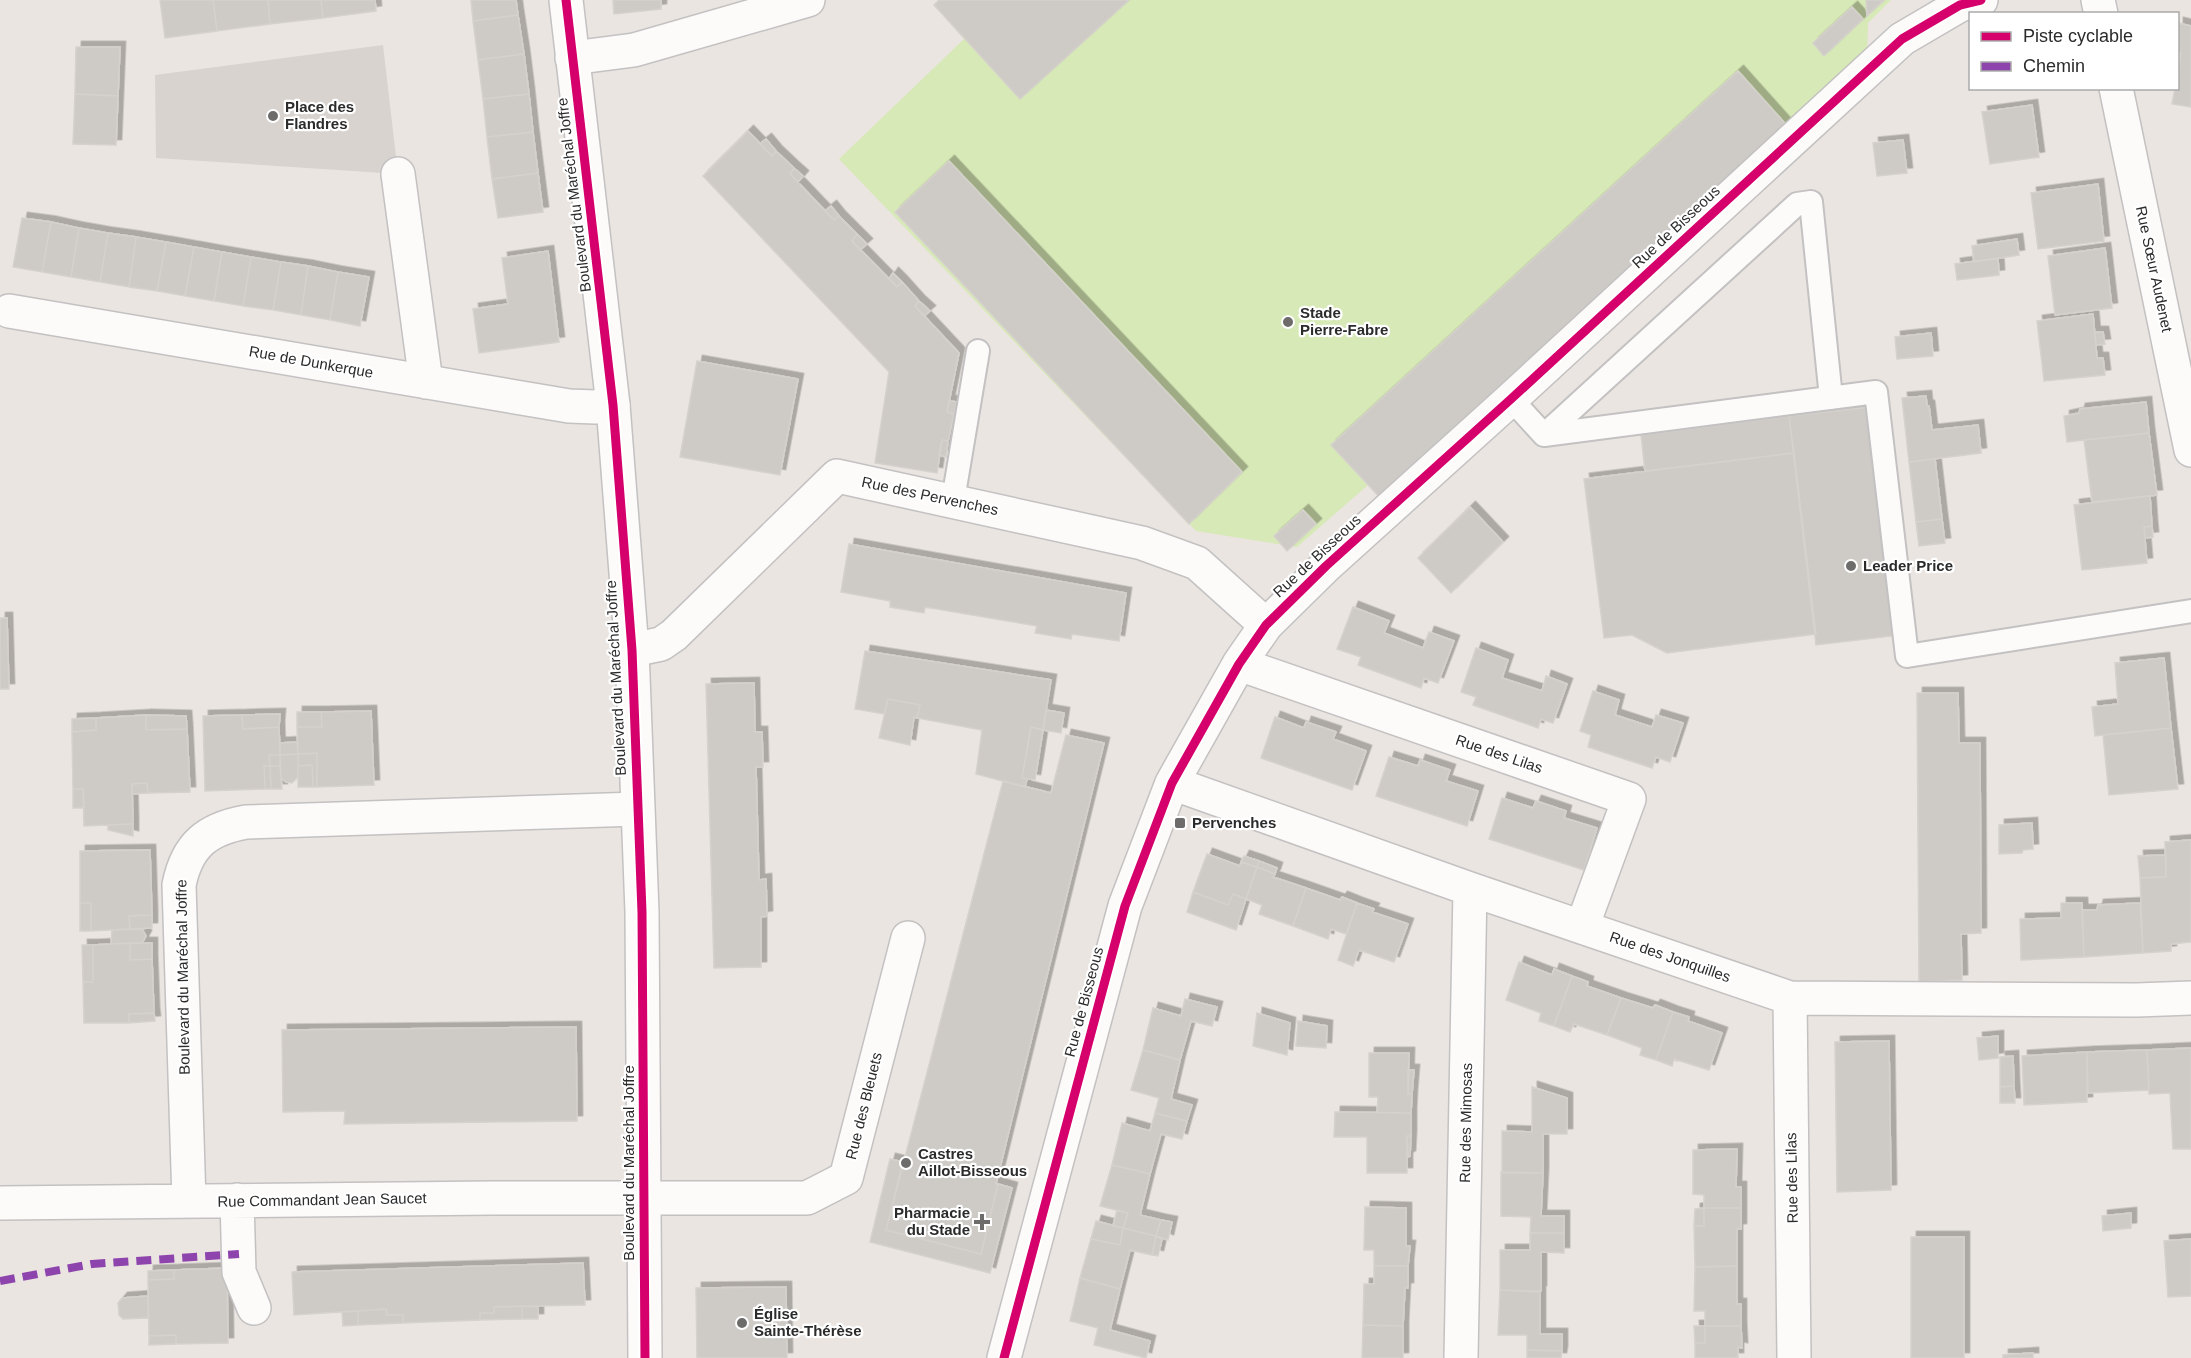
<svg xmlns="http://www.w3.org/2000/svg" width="2191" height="1358" viewBox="0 0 2191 1358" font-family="Arial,sans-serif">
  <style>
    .pitch { fill: #d7e9b6 }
    .plaza { fill: #d8d3cf }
    .building { fill: #cecbc7; stroke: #d5d1cc; stroke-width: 1.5; filter: url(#shadow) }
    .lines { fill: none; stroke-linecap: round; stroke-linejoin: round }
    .lane-casing { stroke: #c3c1c1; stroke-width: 26 }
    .street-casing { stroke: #c3c1c1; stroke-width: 36 }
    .secondary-casing { stroke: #c3c1c1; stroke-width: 36 }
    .lane { stroke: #fcfbfa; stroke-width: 22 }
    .street { stroke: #fcfbfa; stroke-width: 33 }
    .secondary { stroke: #fcfbfa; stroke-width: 33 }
    .quiet { stroke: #8e44ad; stroke-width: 8; stroke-dasharray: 15 8; stroke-linecap: butt }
    .cycleway-casing { stroke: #fff; stroke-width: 13 }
    .cycleway { stroke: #d6006c; stroke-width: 9 }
    .poi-dot { fill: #6e6c6a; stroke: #fff; stroke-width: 2 }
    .labels { text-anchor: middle; stroke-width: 4.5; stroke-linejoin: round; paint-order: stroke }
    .poi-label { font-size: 15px; font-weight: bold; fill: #2b2b2b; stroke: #fff; text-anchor: start }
    .street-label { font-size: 15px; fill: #2b2b2b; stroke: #fff }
  </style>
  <defs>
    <filter id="shadow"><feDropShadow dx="5.5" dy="-5.5" stdDeviation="0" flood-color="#0004"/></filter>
  </defs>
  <rect width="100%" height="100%" fill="#eae5e0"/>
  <path class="pitch" d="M939,0H1891L1868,23L1867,55L1384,502L1368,485L1297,547L1196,531L839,159L964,39L934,5Z"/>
  <path class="plaza" d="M383,45L398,174L156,158L155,75Z"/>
  <path class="building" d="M160,0H213L217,31L165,38Z
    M213,0H268L270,24L217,31Z
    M268,0H321L323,18L270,24Z
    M321,0H375L376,11L323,18Z
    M471,0H516L518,15L473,21Z
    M613,0H661V9L614,14Z
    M939,0H1129L1020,99L934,5Z
    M1866,0H1884L1867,16Z
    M1852,7L1863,19L1824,56L1813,43Z
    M518,15L524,54L478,60L473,21Z
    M2178,23L2191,26V107L2172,104L2175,88H2178L2181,52H2178Z
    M76,47H120L118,96L75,94Z
    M524,54L529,94L483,99L478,60Z
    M1738,71L1790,129L1384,502L1331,445Z
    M75,94L118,96L116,145L73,144Z
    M529,94L533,132L487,137L483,99Z
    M2032,105L2039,157L1990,164L1982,112Z
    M748,131L772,156L776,151L794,168L790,174L834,220L839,216L857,234L852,241L897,287L902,282L919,301L915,306L959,353L947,412L954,414L948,441L942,440L937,473L875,463L889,372L703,176Z
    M533,132L538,173L492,179L487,137Z
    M766,139L776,151L772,156L760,144Z
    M1903,140L1907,173L1877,176L1873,143Z
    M949,161L1242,472L1189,524L895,212Z
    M794,168L803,176L798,182L790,174Z
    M538,173L543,212L498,218L492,179Z
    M2098,184L2104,241L2038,249L2031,193Z
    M831,206L839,216L834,220L825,211Z
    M22,218L51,222L42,272L13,267Z
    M51,222L79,228L71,277L42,272Z
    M79,228L108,233L100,282L71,277Z
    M108,233L136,237L129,287L100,282Z
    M857,234L867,244L860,250L852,241Z
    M136,237L166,242L157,291L129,287Z
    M2017,239L2019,255L1974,262L1972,246Z
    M166,242L194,247L185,296L157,291Z
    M194,247L222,252L214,301L185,296Z
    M2105,248L2112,308L2055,315L2048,256Z
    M548,251L559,342L479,353L473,309L508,304L502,258Z
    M222,252L251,257L243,306L214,301Z
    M251,257L281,262L273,310L243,306Z
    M1998,258L1999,275L1957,280L1955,264Z
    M281,262L308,266L301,315L273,310Z
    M308,266L338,272L330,320L301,315Z
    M338,272L369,277L360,326L330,320Z
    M893,273L902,282L897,287L889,279Z
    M919,301L930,311L924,316L915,306Z
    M2093,314L2097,358H2103L2105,375L2044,381L2037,321Z
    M2095,332H2103L2105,344L2096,345Z
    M1931,333L1933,356L1897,359L1895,337Z
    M697,361L798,379L780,475L680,457Z
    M1926,396L1927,406H1929L1932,430L1978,425L1981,453L1909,462L1902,398Z
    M949,401L957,402L954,414L947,412Z
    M2146,402L2149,433L2067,442L2064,416L2079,413L2080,409Z
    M1871,407L1899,635L1816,645L1789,416Z
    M1789,416L1794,453L1645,471L1641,435Z
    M2149,433L2157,495L2092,502L2084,440Z
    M942,440L948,441L946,457L939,455Z
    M1794,453L1816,634L1667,653L1632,635L1604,638L1584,479Z
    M1935,459L1942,519L1916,522L1909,462Z
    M2150,496L2152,526L2144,527L2147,563L2082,570L2074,505Z
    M1470,507L1503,542L1451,593L1418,558Z
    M1303,510L1316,524L1287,551L1274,536Z
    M1942,519L1945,543L1919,546L1916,522Z
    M2152,526L2153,537L2145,538L2144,527Z
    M849,544L1126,593L1119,641L1072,634L1071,639L1035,633L1037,626L925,607L924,613L890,607V601L841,592Z
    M1353,607L1389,621L1384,633L1423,648L1429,632L1454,641L1438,683L1424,678L1421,688L1358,665L1361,657L1337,649Z
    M0,618H7L9,689H0Z
    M1476,648L1508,660L1502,678L1542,691L1546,676L1567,684L1553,723L1541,719L1538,728L1473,705L1476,697L1461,692Z
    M865,651L1051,680L1043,730L1031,727L1022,778L1027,779L1025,787L976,774L982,730L917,718L920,705L888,699L884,714L855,709Z
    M2164,658L2171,728L2095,736L2092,707L2118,704L2115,663Z
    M754,683L755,732H762L763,767H756L759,880L766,879L767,916L761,917V967L714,968L706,684Z
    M1593,691L1619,700L1615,715L1652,727L1656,715L1683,723L1670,762L1656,757L1652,768L1588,747L1591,735L1580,731Z
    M1917,693H1958L1959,743H1980L1981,933L1961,934L1962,980L1919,982Z
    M888,699L920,705L917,718L914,717L910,745L879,738Z
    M1046,710L1064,713L1061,733L1043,730Z
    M371,711L374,785L317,787V753L298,754L297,727H322L321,712Z
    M297,712H321L322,727H297Z
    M280,714L279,727L243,729L242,715Z
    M146,715L186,716L187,729L146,730Z
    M146,715V730L187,729L190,792L148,793L147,783L132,784L133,824L84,826L83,789H73L72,732L96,730V718Z
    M242,715L243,729L279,727L280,755H269L270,766H264L265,789L205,791L203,716Z
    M1275,717L1304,728L1306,722L1336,732L1333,739L1366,751L1352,790L1261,758Z
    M96,718V730L72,732V719Z
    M1031,727L1043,730L1035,780L1022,778Z
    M2171,728L2178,789L2109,795L2103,735Z
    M1066,735L1104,743L996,1184H998L981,1254L886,1230L1003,781L1051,793Z
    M297,742L298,754L280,755V743Z
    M317,753V787H313L312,765L298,766V754Z
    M298,754V777L292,783L286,782L281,778L280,755Z
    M269,755H280V766H270Z
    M1389,757L1418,766L1420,760L1450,770L1446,781L1478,791L1467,826L1376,796Z
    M312,765L313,787H298V766Z
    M264,766H270L271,789H265Z
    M270,766H280L282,789H271Z
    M147,783L148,793L132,794V784Z
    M73,789H83L84,808H73Z
    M1502,798L1533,808L1536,801L1566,811L1564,818L1597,828L1584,870L1489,839Z
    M2032,823L2033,849L2023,850L2022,853L1999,854V825Z
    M133,824V836L108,830V825Z
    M2191,840V942L2171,944V951L2143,953L2140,878L2166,877L2165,842Z
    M150,850L152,915L129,916L130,929L91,931V903H80V851Z
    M1207,854L1240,866L1241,862L1257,867L1246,899L1233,894L1228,905L1193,892Z
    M2166,855V877L2140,878L2138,856Z
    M1244,856L1259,861L1257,867L1241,862Z
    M1259,861L1277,868L1275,874L1257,867Z
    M1257,867L1275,874L1273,877L1306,888L1293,926L1259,914L1262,905L1246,899Z
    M1306,888L1340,900L1342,897L1357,903L1346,934L1331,929L1328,939L1293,926Z
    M1193,892L1228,905L1233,894L1246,899L1236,930L1187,912Z
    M80,903H91V931H80Z
    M1357,903L1374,909L1372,912L1408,924L1394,962L1359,950L1353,966L1338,960Z
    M2061,903H2082L2084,957L2021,960L2020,919L2061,918Z
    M2140,903L2143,953L2084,957L2082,910H2097L2098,905Z
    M152,915V928L130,929L129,916Z
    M142,929L146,936L142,943L111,944L112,930Z
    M130,943V960L152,959L154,1013L129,1014V1023H84L83,982H93V945Z
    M130,943H152V959L130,960Z
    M82,945H93V982H83Z
    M1519,962L1552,975L1554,969L1572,976L1554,1026L1539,1021L1541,1013L1506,1000Z
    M1572,976L1588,982L1587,986L1621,998L1607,1035L1574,1024L1570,1032L1554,1026Z
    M1621,998L1653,1008L1655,1005L1673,1012L1656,1060L1640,1055L1642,1048L1607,1035Z
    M1185,999L1217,1007L1212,1026L1191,1021L1180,1060L1143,1050L1153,1008L1181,1016Z
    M1673,1012L1689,1017L1688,1021L1722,1033L1709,1070L1674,1059L1672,1066L1656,1060Z
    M154,1013L155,1021L129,1023V1014Z
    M1257,1013L1290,1023L1287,1055L1253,1046Z
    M1298,1021L1327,1026L1326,1048L1296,1046Z
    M576,1027L577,1121L344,1124L345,1111L283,1112L282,1030Z
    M1998,1036V1058L1979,1060L1977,1038Z
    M1889,1041L1891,1190L1837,1192L1835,1042Z
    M2191,1048V1149H2173L2170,1093L2149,1094L2147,1050Z
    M1143,1050L1180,1060L1171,1099L1192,1105L1187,1121L1155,1113L1159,1098L1131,1090Z
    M2147,1050L2149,1090L2088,1093L2087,1052Z
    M2087,1052V1102L2024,1105L2022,1056Z
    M1369,1053H1409L1408,1094H1412L1411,1113H1377L1378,1097H1369Z
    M2013,1056L2014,1086L2000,1087V1057Z
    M1408,1070H1414L1412,1094H1408Z
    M2014,1086L2015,1103H2000V1087Z
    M1532,1087L1567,1098V1134H1543V1173H1502V1131L1532,1132Z
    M1335,1112L1411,1113V1136H1407V1173H1367V1137H1334Z
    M1155,1113L1187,1121L1182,1139L1161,1134L1150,1174L1112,1165L1122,1123L1150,1131Z
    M1407,1136H1411L1410,1156L1408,1157Z
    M1737,1149L1736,1187H1741V1208H1704V1195L1693,1194V1150Z
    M890,1159L903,1162L886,1230L981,1254L998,1184L1012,1188L990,1273L870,1242Z
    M1112,1165L1150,1174L1140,1215L1161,1220L1156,1236L1123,1228L1128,1213L1100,1206Z
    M1501,1172L1543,1173L1541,1216H1564V1233H1530L1531,1217L1501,1216Z
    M1365,1207L1406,1208V1246H1410L1408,1266H1374V1250H1364Z
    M1704,1208H1741V1229H1737V1266L1695,1267L1694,1226H1704Z
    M1704,1208V1226H1694L1695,1209Z
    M1117,1210L1128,1213L1123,1228L1113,1226Z
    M2131,1213V1228L2103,1231L2102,1216Z
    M1161,1220L1172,1222L1168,1240L1156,1236Z
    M1096,1221L1123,1228L1120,1245L1091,1239Z
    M1123,1228L1156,1236L1152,1255L1130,1250L1120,1289L1080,1278L1091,1239L1120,1245Z
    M1530,1233H1564V1253L1541,1252V1291L1500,1290V1250H1530Z
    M1156,1236L1162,1239L1158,1256L1152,1255Z
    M1911,1237H1964V1358H1911Z
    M2191,1239V1296L2168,1297L2164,1241Z
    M583,1263L585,1305L494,1307V1313H480V1320L403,1323V1315H387L386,1309L294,1315L292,1272Z
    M1374,1266H1408V1288H1405L1403,1326L1363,1325L1364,1284H1374Z
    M1737,1266V1304H1741V1326H1705V1311H1694L1695,1267Z
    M227,1268L228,1343L176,1344V1335L149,1336L148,1280L174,1279V1270Z
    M174,1270V1279L148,1280V1271Z
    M1080,1278L1120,1289L1110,1330L1150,1341L1146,1358L1094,1345L1098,1328L1070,1321Z
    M786,1287L787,1358H697L696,1288Z
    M1500,1290L1540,1292V1334H1562V1351L1527,1350V1335H1498Z
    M148,1296V1318L123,1319L119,1315L118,1303L122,1298Z
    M522,1306V1319L480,1320V1313H494V1307Z
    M522,1306L538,1307V1319H522Z
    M386,1309L387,1315H403V1323L358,1325V1311Z
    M358,1311V1325L343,1326L342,1312Z
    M1363,1325L1403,1326V1358H1362Z
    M1694,1326H1705V1343H1695Z
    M1705,1326H1741L1742,1348L1738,1347V1358H1695V1343H1705Z
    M176,1335V1344L149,1345V1336Z
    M1527,1350L1562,1351L1561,1358H1527Z
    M2033,1353V1358H2003V1355Z"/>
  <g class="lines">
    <defs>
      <path id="lane" d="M1511,399L1544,435
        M1544,435L1876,392L1907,656L2191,611
        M1544,435L1797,204L1811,202L1831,398
        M953,500L978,351"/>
      <path id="street" d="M572,58L634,50L808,0
        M398,174L426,382
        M9,311L569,406L595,407L613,405
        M632,650L661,644L674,635L837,476L1142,543L1197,563L1266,625
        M1239,664L1629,799L1582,927
        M1172,783L1470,889L1790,998L2137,1000L2191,998
        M1790,998L1794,1358
        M237,1200L239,1272L254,1308
        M189,1201L179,885C187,845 207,829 246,822L637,809
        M0,1203L492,1198H807L846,1178L908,938
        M1004,1358L1125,906L1172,783L1239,664L1266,625L1326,566L1511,399L1902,39L1960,5L1981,0
        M1461,1358L1470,889"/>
      <path id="secondary" d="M566,0L613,405L632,650L642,912L645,1358
        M2098,0L2101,14
        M2116,88L2191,450"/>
    </defs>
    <use href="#lane" class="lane-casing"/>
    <use href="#street" class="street-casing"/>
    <use href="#secondary" class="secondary-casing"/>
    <use href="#lane" class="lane"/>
    <use href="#street" class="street"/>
    <use href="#secondary" class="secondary"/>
    <path class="quiet" d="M0,1281L92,1264L239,1254"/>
    <defs>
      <path id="cycleway" d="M566,0L613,405L632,650L642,912L645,1358
        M1004,1358L1125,906L1172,783L1239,664L1266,625L1326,566L1511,399L1902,39L1960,5L1981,0"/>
    </defs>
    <use href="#cycleway" class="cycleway-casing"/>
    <use href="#cycleway" class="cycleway"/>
  </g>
  <g class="poi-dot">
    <circle cx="273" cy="116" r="6"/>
    <circle cx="1288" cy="322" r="6"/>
    <circle cx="1851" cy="566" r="6"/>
    <rect x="1174" y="817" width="12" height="12" rx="3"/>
    <circle cx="906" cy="1163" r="6"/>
    <path d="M979 1213h6v6h6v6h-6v6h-6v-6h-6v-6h6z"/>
    <circle cx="742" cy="1323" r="6"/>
  </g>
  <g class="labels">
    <g class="poi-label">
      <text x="285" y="112">Place des<tspan x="285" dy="17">Flandres</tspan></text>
      <text x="1300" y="318">Stade<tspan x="1300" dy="17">Pierre-Fabre</tspan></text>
      <text x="1863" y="571">Leader Price</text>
      <text x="1192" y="828">Pervenches</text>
      <text x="918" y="1159">Castres<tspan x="918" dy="17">Aillot-Bisseous</tspan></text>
      <text x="970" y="1218" text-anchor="end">Pharmacie<tspan x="970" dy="17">du Stade</tspan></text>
      <text x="754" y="1319">Église<tspan x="754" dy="17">Sainte-Thérèse</tspan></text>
    </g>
    <g class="street-label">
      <text transform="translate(574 195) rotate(-97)" y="5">Boulevard du Maréchal Joffre</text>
      <text transform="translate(1676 227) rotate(-43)" y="5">Rue de Bisseous</text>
      <text transform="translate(2154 269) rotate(78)" y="5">Rue Sœur Audenet</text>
      <text transform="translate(311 362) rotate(10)" y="5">Rue de Dunkerque</text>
      <text transform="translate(930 496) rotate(12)" y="5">Rue des Pervenches</text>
      <text transform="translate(1317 556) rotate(-43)" y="5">Rue de Bisseous</text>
      <text transform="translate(616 678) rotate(-93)" y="5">Boulevard du Maréchal Joffre</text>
      <text transform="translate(1499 754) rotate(19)" y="5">Rue des Lilas</text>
      <text transform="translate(1670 957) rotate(19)" y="5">Rue des Jonquilles</text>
      <text transform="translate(183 977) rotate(-91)" y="5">Boulevard du Maréchal Joffre</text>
      <text transform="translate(1084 1002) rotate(-75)" y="5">Rue de Bisseous</text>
      <text transform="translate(864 1106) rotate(-76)" y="5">Rue des Bleuets</text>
      <text transform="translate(1466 1123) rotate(-89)" y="5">Rue des Mimosas</text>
      <text transform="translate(629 1163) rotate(-90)" y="5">Boulevard du Maréchal Joffre</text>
      <text transform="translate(1792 1178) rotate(-91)" y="5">Rue des Lilas</text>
      <text transform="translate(322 1200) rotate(-1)" y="5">Rue Commandant Jean Saucet</text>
    </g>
  </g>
  <rect x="1969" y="12" width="210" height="78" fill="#ffffff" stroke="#aaaaaa" stroke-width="1.5"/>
  <rect x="1981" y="32" width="30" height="9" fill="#d6006c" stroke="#aaaaaa" stroke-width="1.5"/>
  <text x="2023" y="42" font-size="18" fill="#2b2b2b">Piste cyclable</text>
  <rect x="1981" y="62" width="30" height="9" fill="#8e44ad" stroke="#aaaaaa" stroke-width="1.5"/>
  <text x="2023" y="72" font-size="18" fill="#2b2b2b">Chemin</text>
</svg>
